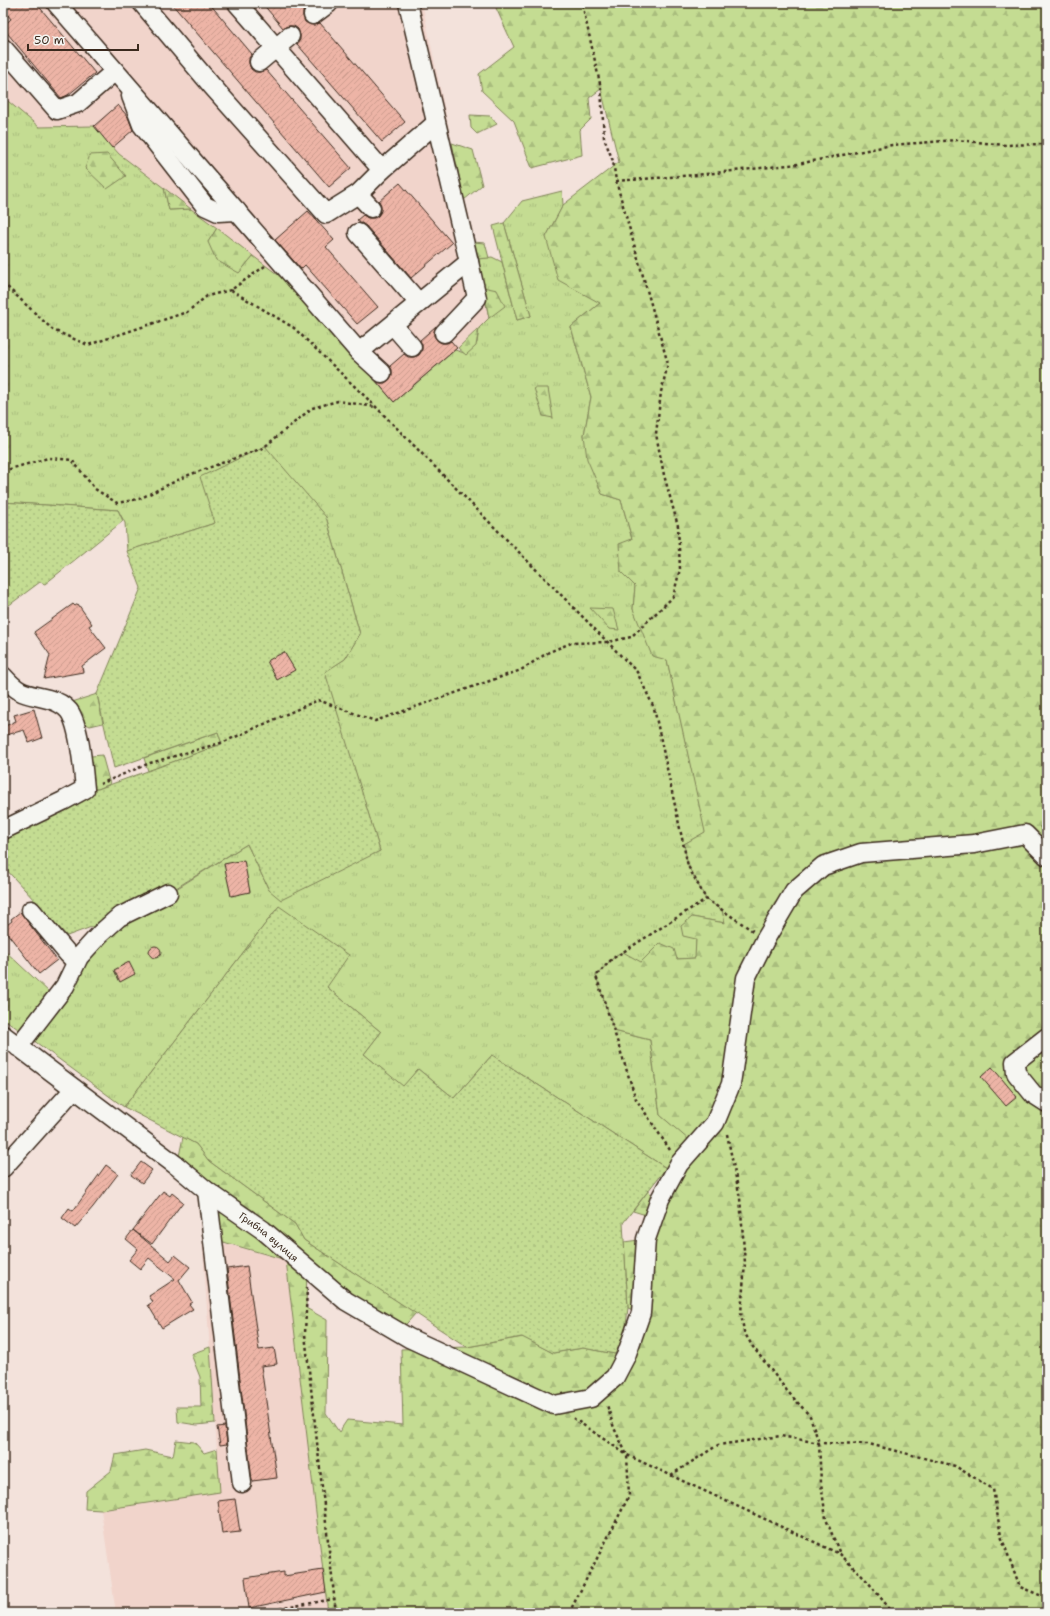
<svg xmlns="http://www.w3.org/2000/svg" width="1050" height="1616" viewBox="0 0 1050 1616" font-family="'Shantell Sans',sans-serif">
  <style>
    .built { fill: #f1d4cb }
    .grass { fill: url(#grass-tufts); stroke: #808358 }
    .forest { fill: url(#forest-firs); stroke: #808358 }
    .garden { fill: url(#garden-dots); stroke: #808358 }
    .building { fill: url(#building-hatch); stroke: #3b2a1e }
    .lines { fill: none; stroke-linecap: round; stroke-linejoin: round }
    .minor-casing { stroke: #3b2a1e; stroke-width: 21 }
    .path { stroke: #3b2a1e; stroke-width: 2.5; stroke-dasharray: 3 3; stroke-linecap: butt }
    .minor { stroke: #f6f6f2; stroke-width: 18 }
    .labels { text-anchor: middle; stroke-width: 3.5; stroke-linejoin: round; paint-order: stroke }
    .street-label { font-size: 10px; fill: #3b2a1e; stroke: #f6f6f2 }
  </style>
  <defs>
    <pattern id="grass-tufts" width="24" height="20" patternUnits="userSpaceOnUse"><rect width="24" height="20" fill="#c4dc92"/><path d="M3 7l-1-3M5 7V3M7 7l1-3M15 17l-1-3M17 17v-4M19 17l1-3" fill="none" stroke="#a9bd7d"/></pattern>
    <pattern id="forest-firs" width="22" height="20" patternUnits="userSpaceOnUse"><rect width="22" height="20" fill="#c4dc92"/><path d="M5 1l3.5 6h-7zM16 11l3.5 6h-7z" fill="#a9bd7d"/></pattern>
    <pattern id="garden-dots" width="8" height="8" patternUnits="userSpaceOnUse"><rect width="8" height="8" fill="#c4dc92"/><path d="M2 2h.1M6 6h.1" fill="none" stroke="#a9bd7d" stroke-width="1.8" stroke-linecap="round"/></pattern>
    <pattern id="building-hatch" width="6" height="6" patternUnits="userSpaceOnUse"><rect width="6" height="6" fill="#edb4a6"/><path d="M-1 1l2-2M0 6l6-6M5 7l2-2" fill="none" stroke="#cc9b8e"/></pattern>
  </defs>
  <rect width="100%" height="100%" fill="#f3e2db"/>
  <filter id="ink" filterUnits="userSpaceOnUse"><feTurbulence type="fractalNoise" baseFrequency=".025" numOctaves="2"/><feDisplacementMap in="SourceGraphic" scale="8" xChannelSelector="R" yChannelSelector="G"/><feConvolveMatrix kernelMatrix="1 2 1 2 8 2 1 2 1" color-interpolation-filters="sRGB"/></filter>
  <g filter="url(#ink)">
    <path class="built" d="M3,3H422L489,318L458,348L394,402L289,283L119,154L94,126L39,127L3,97Z
      M202,1237L286,1260L328,1613H116L101,1510L220,1492Z"/>
    <path class="grass" d="M3,97L39,127L94,126L119,154L164,188L169,210L191,209L217,228L208,242L239,273L253,256L289,283L394,402L455,350L467,354L477,343L479,328L489,318L477,259L492,257L502,262L517,320L531,316L504,223L522,201L562,191L563,205L546,237L600,303L571,327L591,397L584,435L602,494L621,500L632,539L621,572L635,586L633,609L667,660L706,832L684,844L706,899L722,910L725,923L692,917L696,939V958L677,959L614,1031L650,1040L660,1115L696,1145L679,1164L666,1168L492,1055L454,1098L418,1069L403,1087L364,1054L381,1032L327,987L279,906L124,1107L3,1018V949L50,993L60,999L113,929L247,844L269,890L380,851L324,672L345,659L360,634L326,517L215,523L127,551L125,523L118,510L3,502Z"/>
    <path class="forest" d="M499,3H578L582,4V3H1047V1613H328L286,1260L213,1239L210,1212L223,1202L177,1166L183,1137L196,1144L209,1161L295,1224L304,1240L416,1313L399,1332L307,1267L306,1308L327,1320L326,1413L339,1432L347,1420L403,1425L401,1349L467,1347L523,1337L553,1353L583,1348L626,1356L641,1313L628,1308L624,1242L646,1239L697,1147L660,1115L650,1040L614,1031L596,976L612,959L623,952L641,962L660,943L674,949L677,959L695,958L696,939L683,936L681,926L692,917L725,923L722,910L706,899L688,866L684,844L705,832L667,660L652,656L633,609L635,586L621,572L619,544L632,539L621,500L602,494L587,459L584,435L591,397L571,327L600,303L558,280L546,237L563,205L619,162L601,89L589,98L591,119L580,130L582,155L532,168L514,121L482,91L479,74L514,47L496,8Z
      M470,115L490,116L497,124L477,134L471,128Z
      M452,143L473,150L482,185L464,200Z
      M107,154L126,176L107,189L85,168L90,155Z
      M164,188L191,209L169,210Z
      M504,223L531,316L517,320L493,226Z
      M217,228L253,256L239,273L216,260L208,242Z
      M473,242L485,243L489,258L477,259Z
      M483,287L497,290L505,306L489,318Z
      M479,328L476,346L466,355L458,348Z
      M534,388H548L553,418L543,416Z
      M590,608L613,609L619,630L609,629Z
      M97,694L103,723L90,726L72,717L63,705Z
      M218,732L222,744L148,771L144,758Z
      M102,755L110,784L98,789H85L81,757Z
      M649,1190L652,1201L646,1215L633,1211Z
      M210,1347L215,1423L197,1425L178,1422L177,1407H201L200,1377L191,1354Z
      M176,1440L194,1442L204,1453L217,1449L220,1492L101,1510L85,1509L86,1491L111,1471L115,1455L145,1450L173,1456Z"/>
    <path class="garden" d="M265,446L326,517L360,634L345,659L325,672L380,851L281,900L269,890L247,844L168,893L124,915L67,936L3,866V830L80,792L98,789L222,744L218,732L114,768L97,694L141,588L127,551L215,523L200,477Z
      M3,502L118,510L123,521L45,584L40,582L8,606L3,596Z
      M279,906L349,955L327,987L381,1032L364,1054L403,1086L418,1069L454,1098L492,1055L666,1168L623,1223L628,1308L625,1334L615,1354L583,1348L553,1353L522,1337L467,1347L304,1240L295,1224L209,1161L196,1144L124,1107Z"/>
    <path class="building" d="M9,3H36L95,73L68,95L61,98L3,28V26L11,19L3,9Z
      M171,3H209L252,54L249,58V63L251,69L255,72H260L266,70L351,168L329,187Z
      M262,3H302L306,7L303,11V16L305,22L309,24L314,25L320,23L405,122L382,142L297,44L300,40V35L298,29L294,26H289L283,28Z
      M118,105L128,117L133,130L112,148L94,126Z
      M400,183L452,243L411,278L366,226L357,220L363,215L368,218H374L378,216L381,211V205L379,201Z
      M308,211L334,240L326,247L378,307L357,324L305,265L301,269L275,240Z
      M436,326L434,331V336L437,340L442,343H447L451,341L457,348L394,402L376,381L380,383H385L389,380L392,375V370L390,366L404,354L408,357H414L419,355L422,350V345L420,340Z
      M73,604L75,606L78,604L92,624L89,626L106,648L82,666L83,672L44,679L50,655L34,632Z
      M284,652L295,670L277,680L267,661Z
      M34,709L42,738L29,743L24,730L3,736V727L16,721L14,715Z
      M244,860L250,892L231,896L224,864Z
      M20,912L57,960L39,974L3,928L12,921L11,919Z
      M149 952a6 6 0 1 1 12 0a6 6 0 1 1-12 0Z
      M129,962L135,974L120,982L114,970Z
      M992,1067L1017,1097L1006,1106L981,1077Z
      M141,1162L152,1170L142,1183L131,1175Z
      M106,1165L118,1174L93,1207L75,1228L62,1218L69,1208L73,1211Z
      M163,1191L170,1196L172,1193L183,1202L152,1244L133,1230Z
      M133,1230L170,1261L175,1255L190,1267L179,1280L192,1302L189,1304L193,1309L162,1328L148,1305L153,1302L149,1296L175,1279L149,1258L140,1269L129,1260L138,1249L126,1239Z
      M247,1266L259,1350L274,1348L277,1364L261,1366L277,1478L252,1481L227,1269Z
      M225,1426L227,1444L220,1445L217,1427Z
      M235,1499L240,1532L222,1534L218,1501Z
      M323,1570L326,1592L249,1608L245,1578L284,1572V1576Z"/>
    <g class="lines">
      <defs>
        <g id="minor">
          <path d="M56,3L359,352L469,262L408,3"/>
          <path d="M142,3L212,86L326,214L358,194L382,170L436,123"/>
          <path d="M237,3L382,170"/>
          <path d="M313,15L329,3"/>
          <path d="M3,48L57,110L78,103L115,71"/>
          <path d="M259,62L290,36"/>
          <path d="M131,96L142,125L205,206L218,212L237,211"/>
          <path d="M358,194L371,208"/>
          <path d="M358,233L419,303"/>
          <path d="M393,325L412,347"/>
          <path d="M444,333L477,298L469,262"/>
          <path d="M359,352L382,373"/>
          <path d="M3,676C21,696 25,693 48,699C56,701 64,705 69,711C80,726 83,769 85,789L63,801L3,830"/>
          <path d="M31,910L68,954L76,962"/>
          <path id="s1" d="M3,1035L177,1166L207,1191L263,1230L346,1301L409,1338L554,1405L591,1398L615,1377L626,1356L641,1313L646,1239L660,1199L679,1164L715,1123L731,1084L746,978L765,940L794,891L823,866L861,853L974,844L1025,834L1047,856"/>
          <path d="M1047,1037L1015,1062L1016,1073L1033,1094L1047,1103"/>
          <path d="M18,1047L65,986L79,957L100,934L119,917L168,893"/>
          <path d="M3,1168L74,1089"/>
          <path d="M207,1191L242,1483"/>
        </g>
      </defs>
      <use href="#minor" class="minor-casing"/>
      <path class="path" d="M616,181L696,175L798,164L892,145L957,140L1005,145L1047,144
        M3,283L53,330L88,345L187,312L207,296L231,290L265,266
        M231,290L294,328L376,407L637,672L654,708L688,866L706,899L753,931
        M3,471L48,458L72,460L95,489L117,503L139,499L186,476L263,448L312,408L338,401L376,407
        M100,784L150,763L224,742L318,700L375,721L521,670L549,652L571,643L608,642L631,637L673,597L680,569L678,526L664,475L656,434L661,392L668,364L616,181L613,161L604,138L601,88L582,3
        M1040,828L1047,825
        M727,1134L740,1198L745,1263L741,1313L744,1332L753,1347L788,1392L810,1416L819,1443L821,1483L826,1519L840,1554
        M670,1150L636,1099L596,976L612,959L706,899
        M307,1287L305,1334L336,1613
        M573,1418L627,1455L840,1554L868,1582L893,1613
        M671,1475L718,1445L781,1436L819,1443L869,1444L955,1466L993,1489L1001,1536L1020,1587L1047,1598
        M256,1613L334,1599
        M569,1613L629,1496L627,1455L614,1428L607,1405"/>
      <use href="#minor" class="minor"/>
    </g>
  </g>
  <g class="labels">
    <g class="street-label">
      <text dy="4" stroke="none"><textPath href="#s1" startOffset="334">Грибна вулиця</textPath></text>
    </g>
  </g>
  <rect width="1050" height="1616" fill="none" stroke="#f6f6f2" stroke-width="16"/>
  <rect x="8" y="8" width="1034" height="1600" fill="none" stroke="#3b2a1e" stroke-width="1.5" filter="url(#ink)"/>
  <path d="M28 44v6h110v-6" fill="none" stroke="#3b2a1e" stroke-width="2"/>
  <text x="34" y="44" font-size="12" fill="#3b2a1e" stroke="#f6f6f2" stroke-width="3" paint-order="stroke">50 m</text>
</svg>
